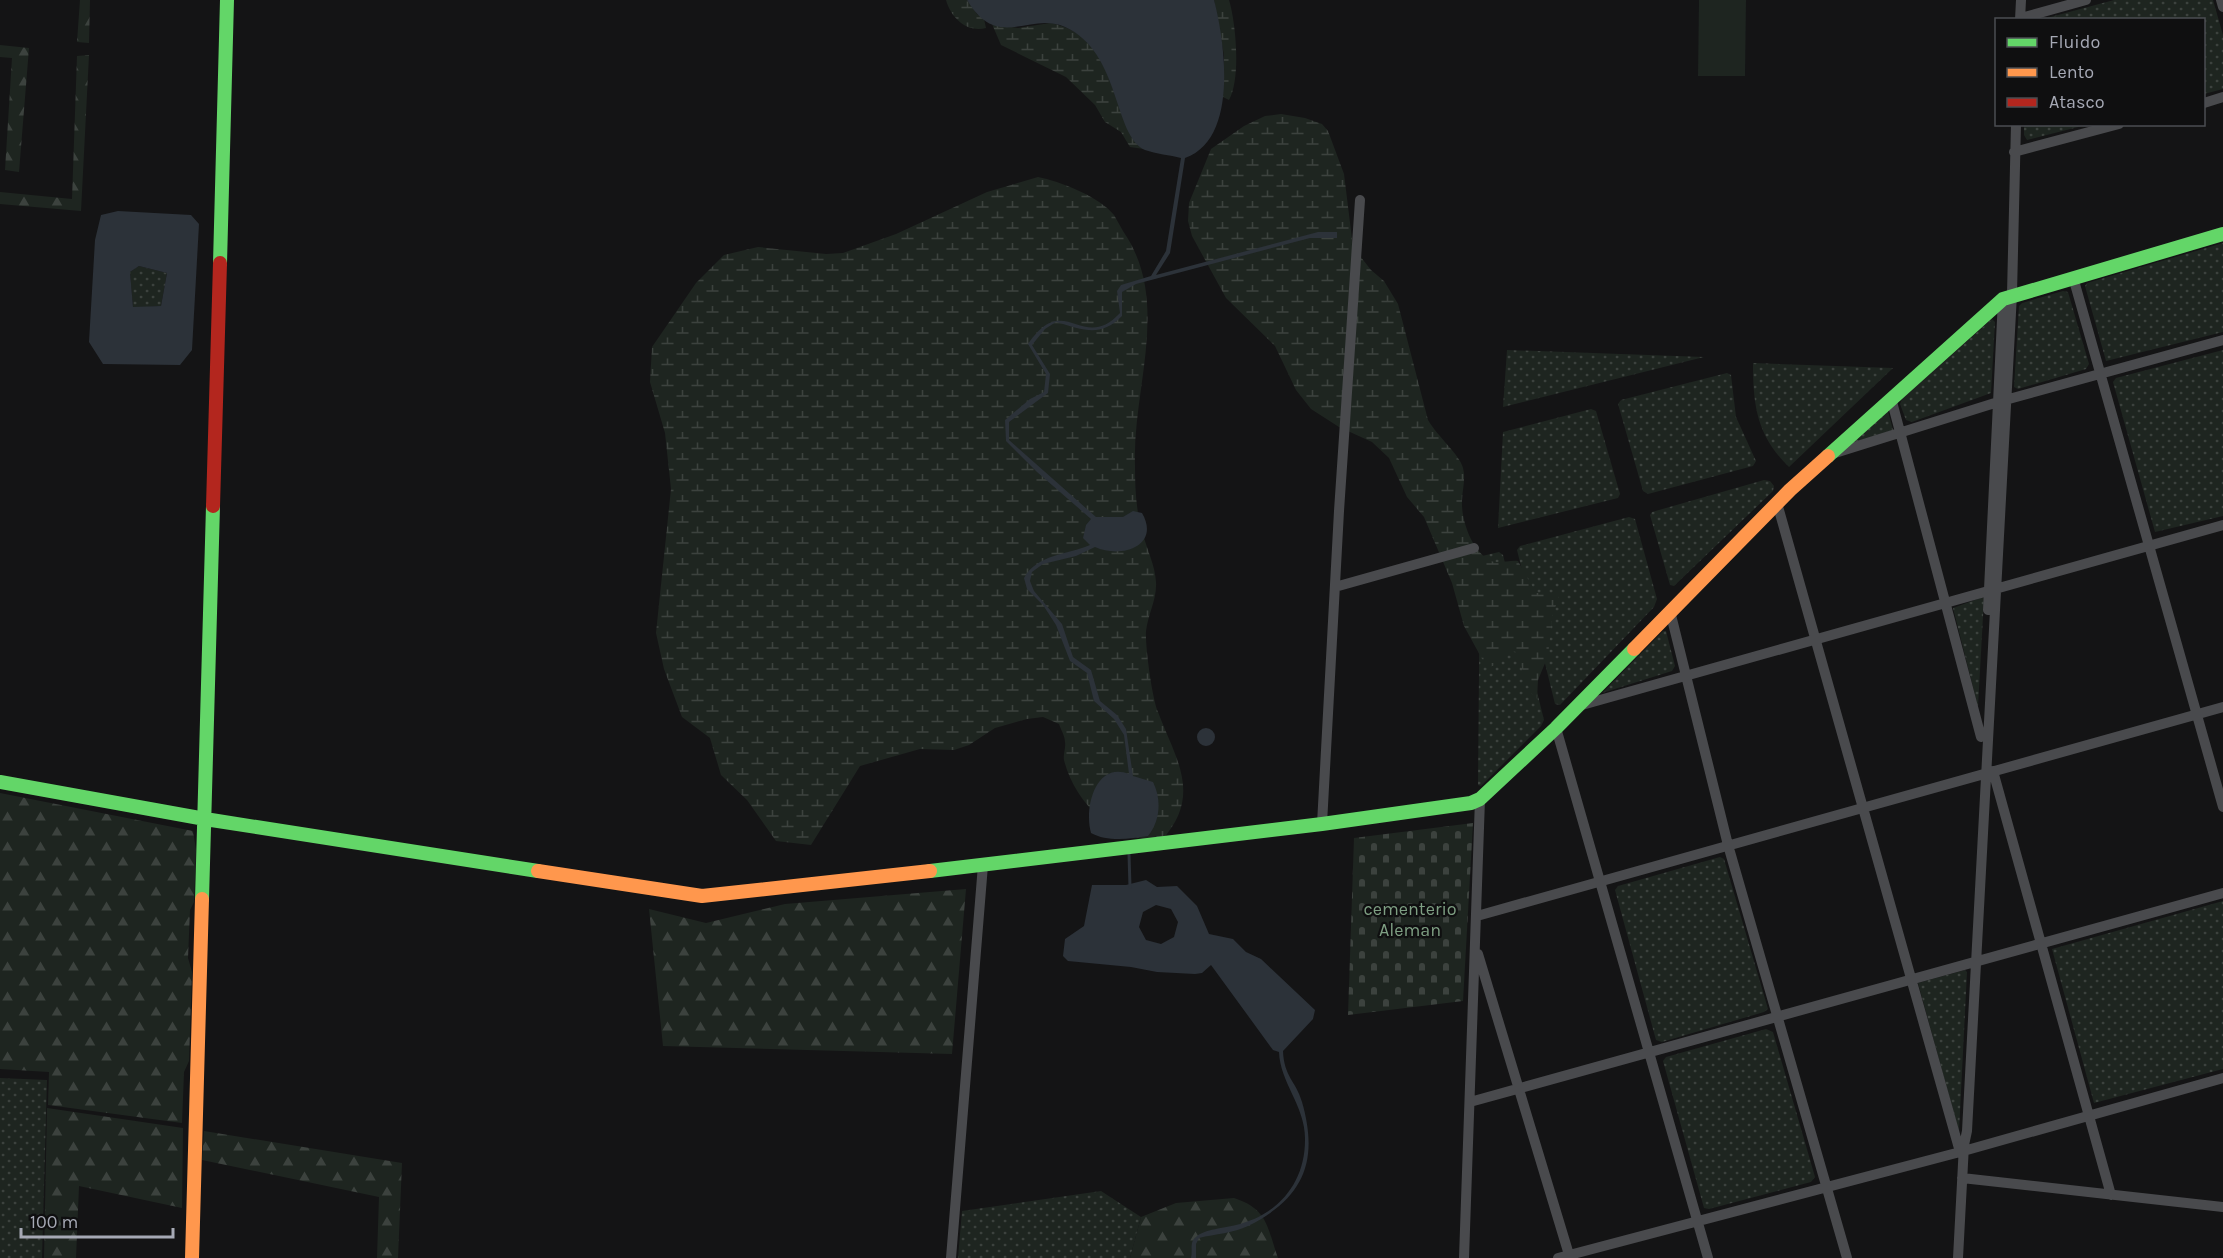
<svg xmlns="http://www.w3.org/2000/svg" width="2223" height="1258" viewBox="0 0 2223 1258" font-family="Karla,sans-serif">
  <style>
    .grass { fill: url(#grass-dots) }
    .forest { fill: url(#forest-firs) }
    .wetland { fill: url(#wetland-marsh) }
    .cemetery { fill: url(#cemetery-stones) }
    .pitch { fill: #1e2520 }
    .water { fill: #2c3239; fill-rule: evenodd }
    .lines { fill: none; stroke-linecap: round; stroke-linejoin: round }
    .stream { stroke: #2c3239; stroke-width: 3 }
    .street { stroke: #494a4d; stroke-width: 10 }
    .fast { stroke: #63d668; stroke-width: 14 }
    .slow { stroke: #ff974d; stroke-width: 14 }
    .jam { stroke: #b3261e; stroke-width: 14 }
    .labels { text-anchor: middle; stroke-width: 4.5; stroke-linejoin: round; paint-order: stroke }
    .park-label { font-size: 18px; fill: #7e9f83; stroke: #0f0f10 }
  </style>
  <defs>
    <pattern id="grass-dots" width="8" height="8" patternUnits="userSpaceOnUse" patternTransform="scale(1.5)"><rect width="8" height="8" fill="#1e2520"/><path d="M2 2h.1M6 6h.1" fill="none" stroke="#3c423e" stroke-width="1.8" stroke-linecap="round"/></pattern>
    <pattern id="forest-firs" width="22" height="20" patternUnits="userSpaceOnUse" patternTransform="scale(1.5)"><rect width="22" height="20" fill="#1e2520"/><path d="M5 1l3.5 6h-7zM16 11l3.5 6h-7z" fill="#3c423e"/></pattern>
    <pattern id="wetland-marsh" width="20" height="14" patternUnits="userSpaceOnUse" patternTransform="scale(1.5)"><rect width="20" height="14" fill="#1e2520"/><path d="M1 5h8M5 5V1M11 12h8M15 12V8" fill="none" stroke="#3c423e"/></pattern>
    <pattern id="cemetery-stones" width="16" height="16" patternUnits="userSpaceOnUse" patternTransform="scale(1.5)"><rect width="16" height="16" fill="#1e2520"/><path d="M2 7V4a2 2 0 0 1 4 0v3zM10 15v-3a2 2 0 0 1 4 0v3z" fill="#3c423e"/></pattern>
  </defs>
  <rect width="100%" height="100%" fill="#141415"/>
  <path class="grass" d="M2114,0H2213L2223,35V89L2204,94V20L2043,19Z
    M2024,125V124L2086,125L2027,140L2024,135Z
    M2223,243V332L2106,361L2085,286L2087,283Z
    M139,266L167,273L161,306L133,308L130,272Z
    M2063,291L2068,292L2089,364L2086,369L2018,389L2014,387L2019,306L2022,303Z
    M1992,319L1995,322L1991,393L1912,422L1906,420L1900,404L1902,399Z
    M1507,350L1704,357L1503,407Z
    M2223,350V516L2155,532L2113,382L2116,378Z
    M1753,363L1893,368L1789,467C1757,436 1753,406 1753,363Z
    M1727,373L1731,375L1736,417L1756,461L1753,466L1648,494L1643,491L1618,404L1621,400Z
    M1591,409L1596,411L1620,494L1618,498L1498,528L1503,432Z
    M1888,411L1893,430L1851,443Z
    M1764,480L1770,481L1774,486L1773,491L1674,586L1670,585L1650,515L1652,512Z
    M1629,517L1635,519L1657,599L1654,607L1560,705L1555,704L1517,550L1520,546Z
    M1499,552L1503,555L1544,720L1541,726L1481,786L1478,785L1480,560L1482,556Z
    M1983,597L1984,598L1978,707L1953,608Z
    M1663,631H1666L1675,666L1672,671L1602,693Z
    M1720,857L1724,859L1768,1009L1764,1012L1662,1042L1656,1040L1615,890L1618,886Z
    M2223,901V1069L2094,1103L2052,949Z
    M1965,970L1967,972L1959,1132L1918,983Z
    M1766,1029L1773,1032L1815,1177L1811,1182L1709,1209L1704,1208L1663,1061L1666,1057Z
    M0,1078L47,1080L42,1258H0Z
    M1101,1191L1141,1217L1130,1258H958L962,1211Z"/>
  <path class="forest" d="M80,0H90L89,43L77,42Z
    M0,45L29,48L19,172L5,170L12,58L0,57Z
    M89,55L81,211L0,204V192L72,199L77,56Z
    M0,793L193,831L196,850L194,902L190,910L188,958L192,972L189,1061L184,1072L182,1123L48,1105L49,1072L0,1069Z
    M966,889L952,1054L663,1046L649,909L706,923L785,904Z
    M47,1108L183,1128L182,1208L79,1186L76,1258H44Z
    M204,1131L402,1163L398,1258H377L379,1197L202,1160Z
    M1234,1198C1268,1209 1267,1227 1278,1258H1130L1141,1217L1176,1203Z"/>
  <path class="wetland" d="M946,0H967L977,14L984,19L986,28C967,33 951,18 946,0Z
    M1214,0H1229C1236,23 1241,79 1229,100L1223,97L1224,55Z
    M1050,23C1117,35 1106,107 1144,149L1130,147L1121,132L1105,122L1095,105L1066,77L1001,45L992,24L1018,28Z
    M1281,114L1305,118L1322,124L1328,131L1344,174L1353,247L1371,270L1384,281L1398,304L1428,420C1437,436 1460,455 1463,468C1466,479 1462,491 1462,501C1461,520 1472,552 1491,561C1498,564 1510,560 1518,561L1536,593H1560L1552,617L1548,656L1538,680L1537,699L1531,693L1516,652L1507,650L1495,665L1487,668L1464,626L1452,583L1424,517L1407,497L1389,458L1372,442L1339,427L1311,409L1296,390L1275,346L1226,298L1192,236L1188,221L1189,203L1211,149L1244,126L1265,116Z
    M1038,177C1059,181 1100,197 1114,215C1117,220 1120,226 1123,231C1172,302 1132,387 1135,466C1135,488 1136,513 1143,534C1147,550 1155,565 1156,582C1157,599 1148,614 1146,631C1145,645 1152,698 1158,712C1176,760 1203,795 1161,841C1115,841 1075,804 1064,760C1063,754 1066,748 1065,742C1065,736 1061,730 1059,724L1043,717L1027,719L995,728L969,745L954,750L920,749L860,766L811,845L776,841L747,800L721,775L710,738L682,717L664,669L656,633L671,489L665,433L650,382L652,347L696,283L724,255L758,247L826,254L843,253L896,234L987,192Z"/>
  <path class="cemetery" d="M1473,823L1463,1001L1348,1015L1354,838Z"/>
  <path class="pitch" d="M1699,0H1746L1745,76H1698Z"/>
  <path class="water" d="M967,0H1214C1225,42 1239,139 1185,158L1170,253L1156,275L1318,232H1337V238H1310L1136,284L1122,292V316C1100,338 1084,330 1056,322L1045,329L1032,345L1050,374L1048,393L1009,422V440L1096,517H1123L1133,511L1142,513C1161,546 1121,559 1095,547L1076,556L1043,564L1032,572L1030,581L1034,591L1062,624L1073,657L1091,670L1100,701L1117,715L1126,729L1133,776L1153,782C1162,800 1160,821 1148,836C1130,839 1107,842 1091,833C1084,809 1095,761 1129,774L1124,735L1114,719L1094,701L1087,673L1070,661L1056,625L1043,605L1027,589L1024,578C1037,554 1067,555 1090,545L1083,538L1086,525L1091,519L1037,472L1006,441L1005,420L1030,399L1044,392L1046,374L1028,344C1065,289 1082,354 1120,313L1117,291L1121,285L1151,276L1166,251L1181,158C1170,155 1156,154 1145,150C1113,136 1121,52 1065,27C1029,11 998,52 967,0Z
    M118,211L191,215L199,224L192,350L180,365L103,364L89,342L95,240L101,215ZM139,266L167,273L161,306L133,307L130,272Z
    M1197 737a9 9 0 1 1 18 0a9 9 0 1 1-18 0Z
    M1146,880L1157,887L1177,886L1197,906L1209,934L1233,939L1246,952L1261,959L1315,1010L1313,1019L1283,1051C1284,1077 1296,1081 1302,1102C1319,1161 1304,1198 1248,1226C1234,1233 1215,1234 1199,1238L1196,1244V1258H1191C1193,1250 1189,1242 1196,1237C1204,1229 1225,1228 1236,1225C1278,1215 1305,1183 1305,1140C1306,1107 1280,1083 1279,1052L1273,1050L1211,965L1202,973L1195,974L1157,972L1131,967L1068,961L1063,956L1065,939L1084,926L1092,885H1126ZM1156,905L1171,909L1178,922L1174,937L1161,944L1146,940L1139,927L1143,912Z"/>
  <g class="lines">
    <path class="stream" d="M1129,854L1130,887"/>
    <path class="street" d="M2221,0L2223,7
      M2021,18L2086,0
      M2020,20L2021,0
      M2204,103L2223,97
      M2014,152L2119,124
      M2073,277L2223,807
      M1891,398L1981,737
      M1835,453L1998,402L2223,340
      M1777,503L1960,1152
      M1335,587L1474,548
      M1988,610L2003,299
      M1670,611L1728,845L1847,1258
      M1582,705L2223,525
      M1556,728L1708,1258
      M1993,771L2111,1195
      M1322,824L1339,511L1360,200
      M1477,916L2223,707
      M1478,954L1570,1258
      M1470,1102L2223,893
      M1962,1178L2223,1207
      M951,1258L983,865
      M1464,1258L1480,799
      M1558,1258L1960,1152L2223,1078
      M1958,1258L1964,1145L1967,1131L2012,294L2016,124"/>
    <path class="fast" d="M220,263L227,0
      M1828,456L2003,299L2223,234
      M0,782L205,819L538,871
      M930,871L1322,824L1471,803L1480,799L1556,728L1634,649
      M202,899L213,506"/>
    <path class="slow" d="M1634,649L1790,490L1828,456
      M538,871L702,896L930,871
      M192,1258L202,899"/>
    <path class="jam" d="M213,506L220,263"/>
  </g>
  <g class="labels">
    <g class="park-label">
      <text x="1410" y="915">cementerio<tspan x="1410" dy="21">Aleman</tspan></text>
    </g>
  </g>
  <rect x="1995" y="18" width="210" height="108" fill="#0f0f10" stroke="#4b4d52" stroke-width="1.5"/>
  <rect x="2007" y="38" width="30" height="9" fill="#63d668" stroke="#4b4d52" stroke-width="1.5"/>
  <text x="2049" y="48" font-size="18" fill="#a6a9b5">Fluido</text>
  <rect x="2007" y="68" width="30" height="9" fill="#ff974d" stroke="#4b4d52" stroke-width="1.5"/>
  <text x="2049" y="78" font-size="18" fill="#a6a9b5">Lento</text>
  <rect x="2007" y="98" width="30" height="9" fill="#b3261e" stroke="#4b4d52" stroke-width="1.5"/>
  <text x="2049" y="108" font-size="18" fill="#a6a9b5">Atasco</text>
  <path d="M21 1228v9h152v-9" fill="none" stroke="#a6a9b5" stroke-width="3"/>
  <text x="30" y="1228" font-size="18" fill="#a6a9b5" stroke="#0f0f10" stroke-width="4.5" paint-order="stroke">100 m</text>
</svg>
